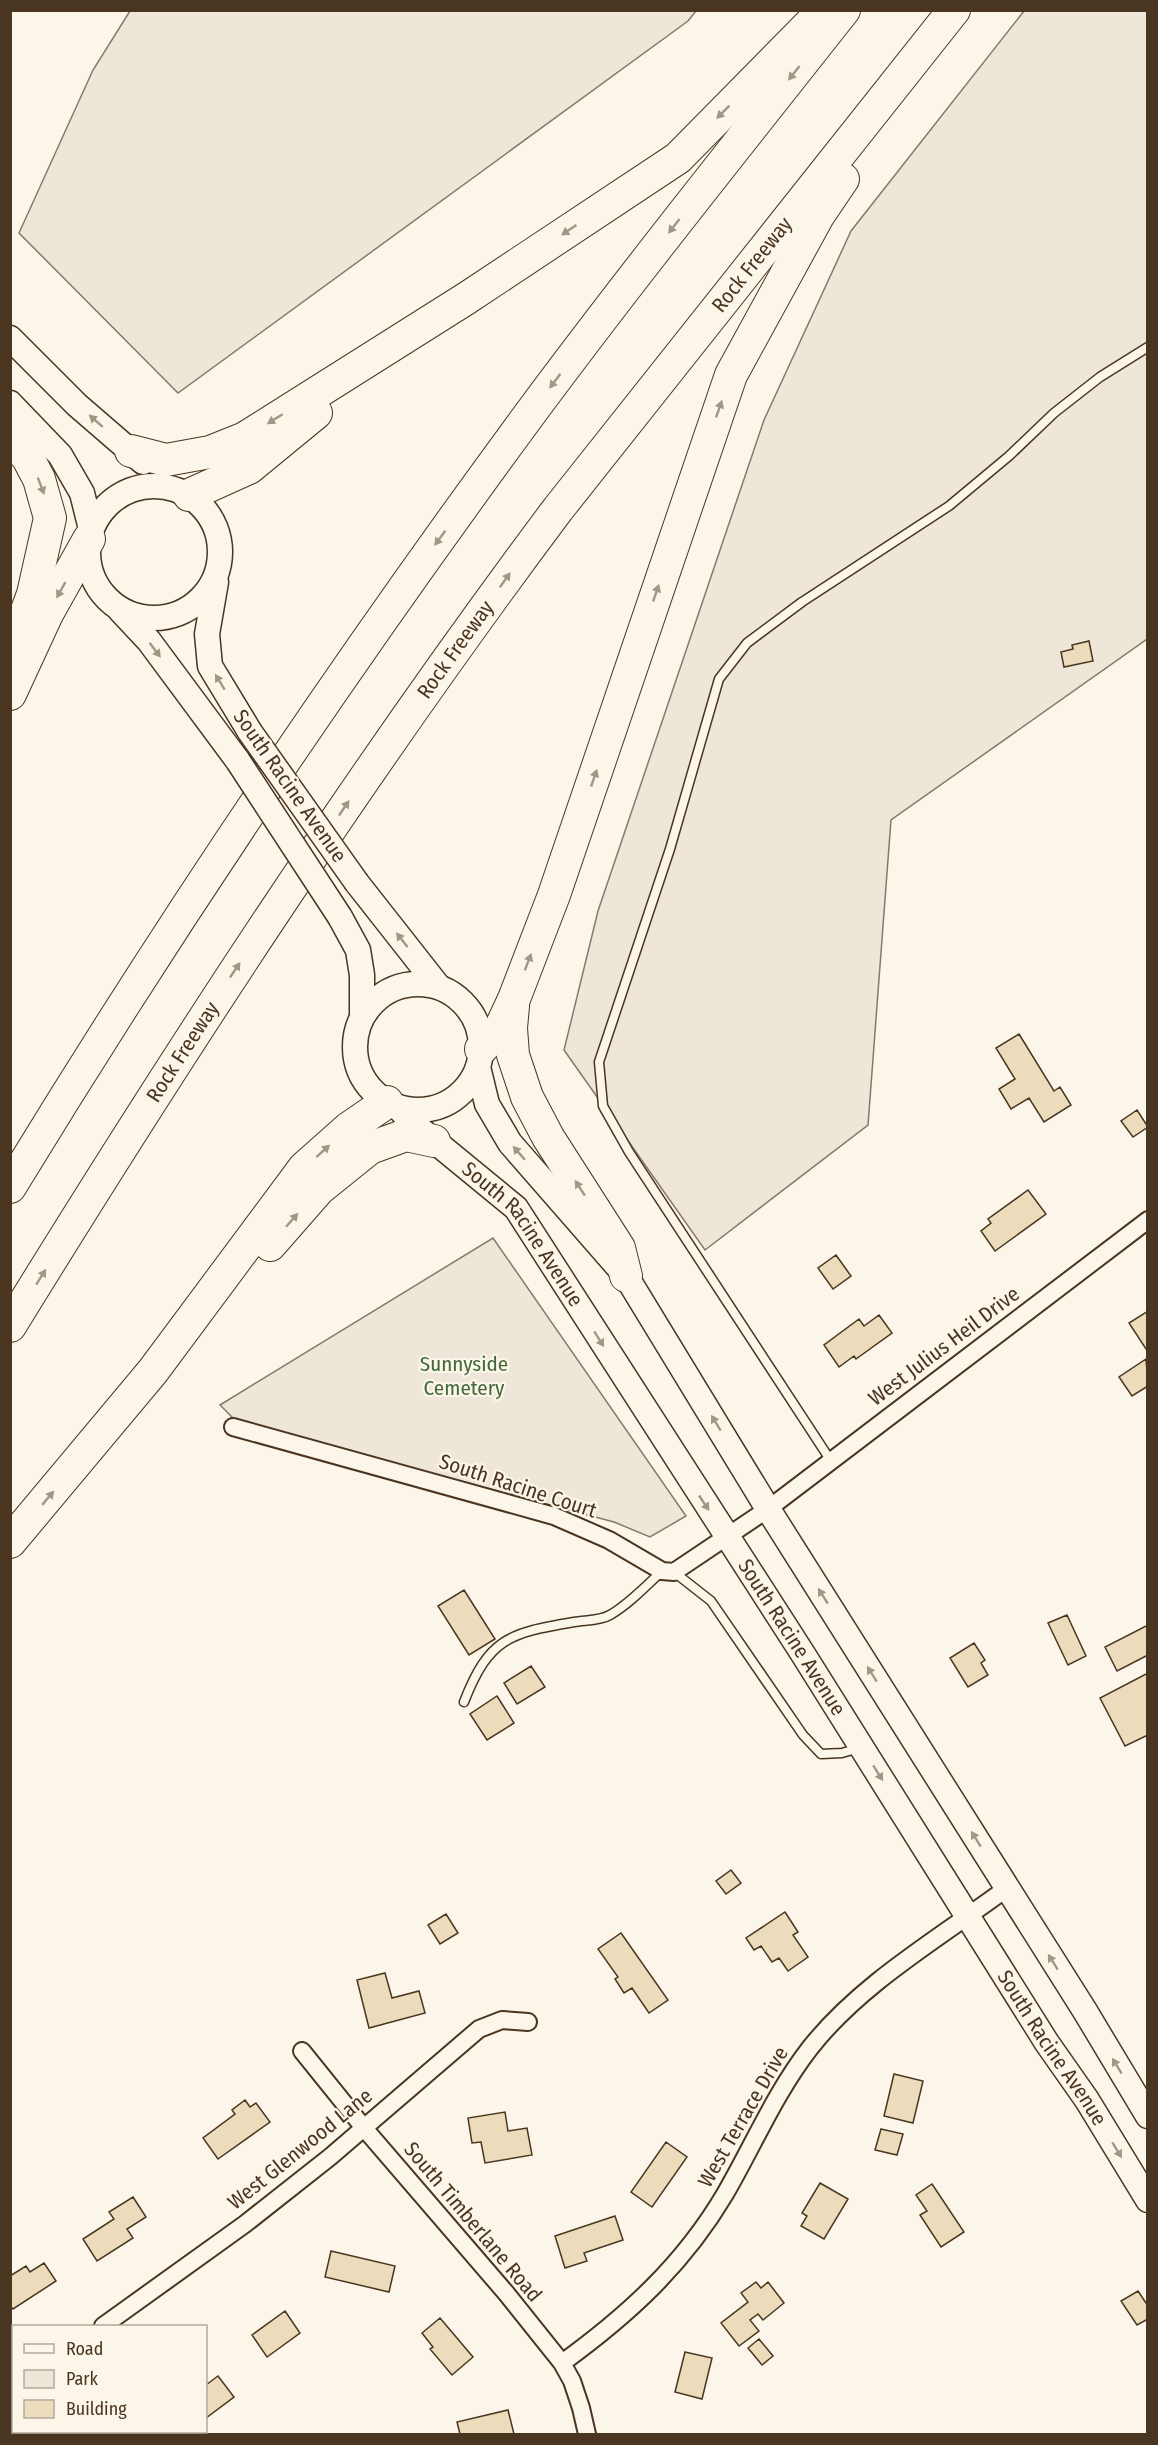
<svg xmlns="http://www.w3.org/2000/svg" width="1158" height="2445" viewBox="0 0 1158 2445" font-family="'Fira Sans Condensed',sans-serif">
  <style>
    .green { fill: #ede6d9; stroke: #887966; stroke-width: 1.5 }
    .building { fill: #ecdcbc; stroke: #4a3520; stroke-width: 1.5 }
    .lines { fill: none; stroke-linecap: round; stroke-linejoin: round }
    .lane-casing { stroke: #4a3520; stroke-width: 11 }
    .street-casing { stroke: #4a3520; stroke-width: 20 }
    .secondary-casing { stroke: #4a3520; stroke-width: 27 }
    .highway-casing { stroke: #4a3520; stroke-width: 34 }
    .lane { stroke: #fbf6e9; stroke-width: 8 }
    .street { stroke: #fbf6e9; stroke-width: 16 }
    .secondary { stroke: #fbf6e9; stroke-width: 24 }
    .highway { stroke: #fbf6e9; stroke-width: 32 }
    .secondary-bridge-casing { stroke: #4a3520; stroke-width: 27; stroke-linecap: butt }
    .secondary-bridge { stroke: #fbf6e9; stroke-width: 24 }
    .oneway { fill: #a29684 }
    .labels { text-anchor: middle; stroke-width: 4.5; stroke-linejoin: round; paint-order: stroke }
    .street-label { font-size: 21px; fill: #4a3520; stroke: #fbf6e9 }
    .park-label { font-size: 21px; fill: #436837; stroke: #fbf6e9 }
  </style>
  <rect width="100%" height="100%" fill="#fbf6e9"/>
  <path class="green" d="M130,11V10L696,11L688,21L178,393L19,233L93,70Z
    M1024,11H1147V639L891,820L868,1125L705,1250L564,1050L598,911L764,420L851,231Z
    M493,1238L686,1516L650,1537L614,1522L236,1421L220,1405Z"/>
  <path class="building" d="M1089,641L1093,661L1064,667L1061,652L1073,649L1072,645Z
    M1019,1034L1054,1091L1060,1087L1071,1105L1044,1122L1029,1098L1011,1109L999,1089L1015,1079L996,1048Z
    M1137,1110L1148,1127L1133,1137L1121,1121Z
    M1028,1190L1046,1214L995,1251L981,1231L991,1223L988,1219Z
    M836,1255L851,1276L833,1289L818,1268Z
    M1148,1311V1352L1129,1323Z
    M879,1315L892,1333L856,1359L854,1356L839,1367L824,1345L859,1319L864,1326Z
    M1146,1359L1148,1386L1132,1396L1119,1377Z
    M464,1590L495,1639L469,1655L438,1606Z
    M1067,1615L1086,1656L1068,1665L1048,1623Z
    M1148,1625V1655L1117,1671L1105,1647Z
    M974,1643L985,1660L981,1663L988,1675L968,1687L950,1658Z
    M531,1666L545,1687L517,1704L504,1683Z
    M1148,1673V1735L1125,1746L1100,1698Z
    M497,1696L514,1723L487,1740L470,1714Z
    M731,1870L741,1883L726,1894L716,1881Z
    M785,1912L798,1932L793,1935L808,1957L788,1971L779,1958L772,1962L761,1946L754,1950L746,1938Z
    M446,1914L458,1933L440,1944L428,1925Z
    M621,1933L668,2000L649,2013L632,1988L624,1993L615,1979L618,1977L598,1949Z
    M385,1973L392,1998L419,1991L425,2013L369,2028L357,1980Z
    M894,2074L923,2081L913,2123L884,2116Z
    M245,2100L250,2107L256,2103L270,2122L218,2159L203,2138L235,2114L232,2110Z
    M505,2112L508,2131L527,2128L532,2155L485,2163L481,2142L472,2143L468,2118Z
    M881,2129L903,2134L897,2155L875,2150Z
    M666,2142L687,2157L652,2207L631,2192Z
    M820,2183L848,2199L824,2239L801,2226L807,2216L802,2213Z
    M932,2184L964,2232L941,2247L920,2215L927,2211L916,2195Z
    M133,2197L146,2217L127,2229L133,2238L97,2261L83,2239L114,2219L109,2212Z
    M615,2216L623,2240L584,2253L587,2261L565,2268L555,2236Z
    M331,2251L395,2266L389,2292L325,2277Z
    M44,2263L56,2281L13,2309L10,2306V2276L26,2266L30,2272Z
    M756,2282L761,2288L768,2282L784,2303L763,2320L758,2314L750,2320L759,2331L739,2346L721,2323L748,2302L741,2293Z
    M1138,2291L1148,2306V2319L1137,2325L1121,2301Z
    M285,2311L300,2333L267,2357L252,2335Z
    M440,2318L473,2357L452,2375L430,2349L433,2347L422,2333Z
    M759,2339L773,2356L762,2365L748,2348Z
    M685,2352L712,2358L702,2399L675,2392Z
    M218,2376L234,2397L206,2418V2385Z
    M508,2410L514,2434H460L457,2422Z
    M76,2432H109L111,2434H72Z"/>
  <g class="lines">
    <defs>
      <path id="lane" d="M831,1461L629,1152L603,1106L599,1062L670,849L719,679L747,643L802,602L949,506L1009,456L1054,413L1100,377L1148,347
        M674,1572L711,1601L803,1735L821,1754L842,1753L859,1748
        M464,1702C489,1638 509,1633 574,1622C585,1620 600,1621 610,1615C629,1604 646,1586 662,1571"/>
      <path id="street" d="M233,1427L554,1516L609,1540L662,1571L674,1572L768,1509L1148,1220
        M302,2051L364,2128L506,2293L562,2363L572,2381L581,2408L587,2434
        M103,2326L245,2224L330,2157L479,2029L502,2020L528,2022
        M562,2363C628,2315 683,2265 725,2194C753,2146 775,2093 810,2048C861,1983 941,1937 1007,1888
        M10,2391L14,2389"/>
      <g id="secondary">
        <path d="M10,338L77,405L143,462"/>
        <path d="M10,403L60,455L82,493L91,529"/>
        <circle cx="154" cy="552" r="66"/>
        <path d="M216,582L207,634L210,666L250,732"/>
        <path d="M120,610L149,641L238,761"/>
        <path d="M357,883L438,986"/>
        <path d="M340,917L358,950L362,975V1015"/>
        <circle cx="418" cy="1047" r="63"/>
        <path d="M478,1067L487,1104L510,1143L626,1276L768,1509L1085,2011L1148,2116"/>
        <path id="s1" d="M398,1107L410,1121L516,1208L803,1654L1047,2043L1087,2100L1148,2200"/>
      </g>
      <g id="highway">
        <path d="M10,437L28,458L39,479L50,518L33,594L10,656"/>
        <path d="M131,451L166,460L210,452L245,438L467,298L678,158L814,20"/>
        <path d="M189,495L249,468L316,413"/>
        <path d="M10,694L47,614L89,539"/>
        <path d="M513,1006L511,1028L513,1055L527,1097L548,1137L619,1248L626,1276"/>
        <path d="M481,1049L500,1029L514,999L554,895L731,375L818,216L843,179"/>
        <path d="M10,1187C172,921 347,662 532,411C633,275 739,143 844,10"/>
        <path d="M270,1245L319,1189L370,1148L406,1135L434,1141"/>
        <path id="s2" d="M10,1326C182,1047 361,772 558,509L954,10"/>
        <path d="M10,1542L153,1371L304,1168L349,1128L387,1102"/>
      </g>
    </defs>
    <use href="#lane" class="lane-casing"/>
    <use href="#street" class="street-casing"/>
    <use href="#secondary" class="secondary-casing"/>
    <use href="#highway" class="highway-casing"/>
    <use href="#lane" class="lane"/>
    <use href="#street" class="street"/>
    <use href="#secondary" class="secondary"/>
    <use href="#highway" class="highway"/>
    <defs>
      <path id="secondary-bridge" d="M250,732L357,883
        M238,761L340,917"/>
    </defs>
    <use href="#secondary-bridge" class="secondary-bridge-casing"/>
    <use href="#secondary-bridge" class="secondary-bridge"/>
  </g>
  <defs><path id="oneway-solid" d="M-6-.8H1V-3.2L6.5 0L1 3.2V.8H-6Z" transform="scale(1.5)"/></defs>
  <g class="oneway">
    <use href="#oneway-solid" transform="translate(794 73) rotate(128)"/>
    <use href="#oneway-solid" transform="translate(723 112) rotate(135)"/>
    <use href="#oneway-solid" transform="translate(674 226) rotate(128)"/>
    <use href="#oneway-solid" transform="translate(569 230) rotate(146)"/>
    <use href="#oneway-solid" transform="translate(555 381) rotate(127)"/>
    <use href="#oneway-solid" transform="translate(719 409) rotate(-71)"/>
    <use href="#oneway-solid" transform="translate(275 419) rotate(148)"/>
    <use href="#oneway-solid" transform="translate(96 421) rotate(-139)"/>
    <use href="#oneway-solid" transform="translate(41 486) rotate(69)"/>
    <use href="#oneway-solid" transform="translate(440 538) rotate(126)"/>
    <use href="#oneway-solid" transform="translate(505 580) rotate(-55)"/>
    <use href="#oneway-solid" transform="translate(61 590) rotate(119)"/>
    <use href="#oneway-solid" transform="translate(656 593) rotate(-71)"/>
    <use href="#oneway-solid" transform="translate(155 650) rotate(53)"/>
    <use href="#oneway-solid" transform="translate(220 682) rotate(-121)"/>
    <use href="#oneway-solid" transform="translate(594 778) rotate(-71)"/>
    <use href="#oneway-solid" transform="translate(344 808) rotate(-56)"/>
    <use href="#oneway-solid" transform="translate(402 940) rotate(-128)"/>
    <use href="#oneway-solid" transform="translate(528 962) rotate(-69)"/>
    <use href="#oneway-solid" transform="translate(235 970) rotate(-56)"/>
    <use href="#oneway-solid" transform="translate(323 1151) rotate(-42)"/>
    <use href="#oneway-solid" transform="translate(519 1153) rotate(-131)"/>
    <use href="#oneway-solid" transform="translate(580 1188) rotate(-123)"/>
    <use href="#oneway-solid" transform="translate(292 1220) rotate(-49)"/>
    <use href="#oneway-solid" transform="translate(41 1277) rotate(-58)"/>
    <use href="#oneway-solid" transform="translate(599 1339) rotate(58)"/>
    <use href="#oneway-solid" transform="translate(716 1423) rotate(-121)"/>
    <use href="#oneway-solid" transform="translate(48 1498) rotate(-50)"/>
    <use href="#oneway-solid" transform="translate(704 1503) rotate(56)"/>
    <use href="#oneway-solid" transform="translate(823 1596) rotate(-122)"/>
    <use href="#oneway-solid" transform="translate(872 1674) rotate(-122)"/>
    <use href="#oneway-solid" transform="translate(878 1773) rotate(58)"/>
    <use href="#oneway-solid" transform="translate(976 1839) rotate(-122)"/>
    <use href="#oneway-solid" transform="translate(1053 1962) rotate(-122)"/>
    <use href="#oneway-solid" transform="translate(1117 2066) rotate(-121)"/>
    <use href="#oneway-solid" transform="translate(1117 2150) rotate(59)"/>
  </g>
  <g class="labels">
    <g class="street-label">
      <text dy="7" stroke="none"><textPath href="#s2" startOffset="1296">Rock Freeway</textPath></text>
      <text dy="7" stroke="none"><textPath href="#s2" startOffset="810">Rock Freeway</textPath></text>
      <text transform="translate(290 786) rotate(55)" y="7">South Racine Avenue</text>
      <text dy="7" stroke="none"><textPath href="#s2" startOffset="324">Rock Freeway</textPath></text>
      <text dy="7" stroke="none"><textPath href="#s1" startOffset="180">South Racine Avenue</textPath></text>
      <text transform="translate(944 1346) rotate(-37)" y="7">West Julius Heil Drive</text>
      <text transform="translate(518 1486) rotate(18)" y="7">South Racine Court</text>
      <text dy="7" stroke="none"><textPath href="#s1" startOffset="666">South Racine Avenue</textPath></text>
      <text dy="7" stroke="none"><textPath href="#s1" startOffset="1152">South Racine Avenue</textPath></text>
      <text transform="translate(743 2117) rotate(-60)" y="7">West Terrace Drive</text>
      <text transform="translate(300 2149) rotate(-39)" y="7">West Glenwood Lane</text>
      <text transform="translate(473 2222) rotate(50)" y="7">South Timberlane Road</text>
    </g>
    <g class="park-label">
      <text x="464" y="1371">Sunnyside<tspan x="464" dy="24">Cemetery</tspan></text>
    </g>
  </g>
  <rect width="1158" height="2445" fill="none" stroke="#4a3520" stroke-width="24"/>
  <rect x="12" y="2325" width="195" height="108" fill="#fbf6e9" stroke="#b4a999" stroke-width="1.5"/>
  <rect x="24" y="2344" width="30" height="9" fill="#fbf6e9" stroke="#b4a999" stroke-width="1.5"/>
  <text x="66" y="2355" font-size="18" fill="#4a3520">Road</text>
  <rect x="24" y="2370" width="30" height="18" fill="#ede6d9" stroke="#b4a999" stroke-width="1.5"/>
  <text x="66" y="2385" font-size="18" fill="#4a3520">Park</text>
  <rect x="24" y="2400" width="30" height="18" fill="#ecdcbc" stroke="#b4a999" stroke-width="1.5"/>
  <text x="66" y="2415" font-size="18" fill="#4a3520">Building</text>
</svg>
